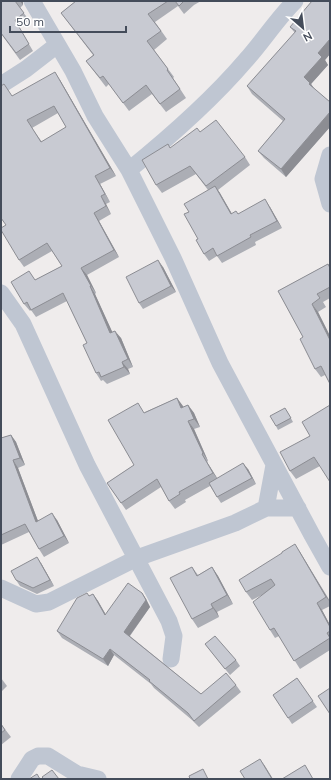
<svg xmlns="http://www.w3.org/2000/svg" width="331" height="780" viewBox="0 0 331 780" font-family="Mulish,sans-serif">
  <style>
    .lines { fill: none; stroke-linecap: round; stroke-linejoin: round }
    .minor { stroke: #bfc6d2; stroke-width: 17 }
    .wall { fill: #acaeb5; fill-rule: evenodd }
    .shaded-wall { fill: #8c8d93 }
    .building { fill: #c8cad2; stroke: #8c8d93; fill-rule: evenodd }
  </style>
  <rect width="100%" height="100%" fill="#efecec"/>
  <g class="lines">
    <path class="minor" d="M32,1L73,71L95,116L129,170L173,258L220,363L312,535L330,567
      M4,83L26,69L57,45
      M330,155L323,179L330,204
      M129,170C171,136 211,101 246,60C263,41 277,19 295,1
      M1,293L23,324L87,465L169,621L174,636L171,659
      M266,508L274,465
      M1,588L36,604L49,602L137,558L235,523L266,508H298
      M19,779L32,759L38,756H48L77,774L98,779"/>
  </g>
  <path class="wall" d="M1,1H23V5L20,8L29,20L19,27L33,51L20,60L2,35H1Z
    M76,1H201L194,5L184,14L178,6L155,22L167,39L154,50L174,77L173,78L186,98L166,112L152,94L129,111L109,84L106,87L86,61L93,55L61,13Z
    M330,1V54L325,60L328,65L311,84L314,89L330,102V127L286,177L264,158L258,151L283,121L252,94L247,86L295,33L290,27Z
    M60,80L116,176L100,184L110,202L106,204L111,214L99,221L119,257L87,275L96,293L95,294L112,332L121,338L133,367L128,369L130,374L107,384L103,380L101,381L96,373L87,343L67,301L36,317L31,310L30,311L24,304L35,280L62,266L52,251L24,267L19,260L12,96ZM58,113L66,127L42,142L32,128Z
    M200,132L245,157L250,165L218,190L232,214H238L270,207L282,228L255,242L256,245L222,263L217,256L209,261L204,254L189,212L208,190L196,174L162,193L156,185L171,148Z
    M328,264L330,267V298L323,302L326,307L318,312L330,336V384L325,375L321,377L315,369L303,337L278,291Z
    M163,267L176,292L143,309L139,303Z
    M177,398L183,407L188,405L194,413L200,427L194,429L208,461L207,462L217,478L248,469L256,484L221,503L210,486L185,500L186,502L175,509L169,501L161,487L126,510L107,483L134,465L145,412Z
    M287,411L293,422L278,430L276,426Z
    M11,435L16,442L25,465L18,468L38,521L57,520L69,543L44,557L39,549L29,532L1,545V438Z
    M310,436L320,466L296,479L290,471Z
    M300,552L330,601V606L322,610L330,625V650L300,669L279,636L275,638L270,630L264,594L252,600L246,592Z
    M41,563L54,586L37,594L20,586L16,580Z
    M192,567L198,575L212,567L218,576L233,604L217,612L219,617L198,628L192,619Z
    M142,593L146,599L150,607L130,636L201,694L236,685L241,692L199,727L192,720L154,688L151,684L114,655L108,666L62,638L57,631L89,596L93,594L98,601L106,615Z
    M205,644L236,660L240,666L230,675Z
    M1,678L7,686L1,692Z
    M297,678L317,707L292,724L273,695Z
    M1,724L11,737L1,745Z"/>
  <path class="shaded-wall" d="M20,1H23V5Z
    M330,39V54L325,60L328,65L311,84L316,91L315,92L304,77L318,53Z
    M55,72L60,80L116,176L110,168Z
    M330,112V127L286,177L281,169Z
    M95,176L100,184L110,202L105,194Z
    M215,186L220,193L236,221L231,214Z
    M101,196L106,204L111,214L106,206Z
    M265,199L270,207L282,228L277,221Z
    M94,213L99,221L119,257L114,250Z
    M158,260L163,267L176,292L171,286Z
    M81,268L87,275L96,293L91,286Z
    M90,286L95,294L116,340L110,333Z
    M312,304L318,312L330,336V340Z
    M115,331L121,338L133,367L128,359Z
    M122,362L128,369L130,374L124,367Z
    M177,398L183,406L187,416L181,408Z
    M188,405L194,413L200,427L194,419Z
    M188,421L194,429L208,461L203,453Z
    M11,435L16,442L25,465L20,458Z
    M202,454L207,462L219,481L213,473Z
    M13,460L18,468L41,529L36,522Z
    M243,463L248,469L256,484L252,478Z
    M52,513L57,520L69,543L64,536Z
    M295,544L300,552L330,602L326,597Z
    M37,557L41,563L54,586L50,580Z
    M212,567L218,576L233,604L227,595Z
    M142,593L146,599L150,607L128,638L124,632Z
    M93,594L98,601L110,622L105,615Z
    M317,603L322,610L330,625V627Z
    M211,604L217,612L219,617L213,608Z
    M110,649L114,655L108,666L103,659Z
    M260,759L265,766L273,779H272Z"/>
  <path class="building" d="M1,1H15L24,13L15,20L29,44L16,53L1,33Z
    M76,1H168L148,14L161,31L147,41L168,69L167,70L180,89L160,104L146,85L123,103L103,76L100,78L86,61L94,55L61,13Z
    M175,1H184L179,6Z
    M312,1H330V39L318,53L322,57L304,77L310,83L309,84L330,102V112L281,169L258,151L285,119L247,86L296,31L290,27Z
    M55,72L110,168L95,176L105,194L101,196L106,206L94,213L114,250L81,268L91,286H90L110,333L115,331L128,359L122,362L124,367L101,377L99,372L96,373L83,345L87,343L63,293L31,310L27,302L24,304L11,282L29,271L35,280L62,266L47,243L19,260L1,230V228L6,225L1,218V86L4,84L12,96ZM54,106L66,127L41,142L27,120Z
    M216,120L245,157L206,186L190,166L156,185L142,160L168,144L170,148L197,128L200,132Z
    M215,186L231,214L236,211L238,214L265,199L277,221L250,235L251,237L217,256L213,248L204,254L196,240L198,239L184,214L189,212L184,204Z
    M158,260L171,286L139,303L126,277Z
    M328,264L330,268V287L317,294L320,298L312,304L330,340V384L321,366L315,369L300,339L303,337L278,291Z
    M177,398L181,408L188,405L194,419L188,421L203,453L202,454L213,473L179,492L180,494L169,501L157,479L121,503L107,483L134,465L108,420L138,403L144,413Z
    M330,405V482L314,457L290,471L280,452L310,436L302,422Z
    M285,408L291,418L276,426L270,416Z
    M11,435L20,458L13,460L36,522L52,513L64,536L39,549L25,524L1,535V438Z
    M243,463L252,478L217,497L209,483Z
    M295,544L326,597L317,603L330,627V631L327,633L330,638L294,661L274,628L270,630L253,602L275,585L271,579L246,592L239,580L282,553V552Z
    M37,557L50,580L33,588L16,580L11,571Z
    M192,567L197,576L212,567L227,595L211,604L213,608L192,619L170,578Z
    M128,583L142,593L146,600L124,632L201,694L226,673L236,685L194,721L188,713L149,681L150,680L110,649L103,659L57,631L77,598L87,593L89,596L93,594L105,615Z
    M215,636L236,660L225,669L205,644Z
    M297,678L313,701L288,718L273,695Z
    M330,688V714L318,696Z
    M1,724L5,730L1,733Z
    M260,759L272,779H245L240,771Z
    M305,765L313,779H282Z
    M203,769L208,779H190L189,776Z
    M52,770L59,779H44L42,777Z
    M37,774L40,779H29Z"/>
  <rect width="331" height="780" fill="none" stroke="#444c5a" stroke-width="4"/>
  <g transform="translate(303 28) rotate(152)" stroke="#ffffff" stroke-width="3" paint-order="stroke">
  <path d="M0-3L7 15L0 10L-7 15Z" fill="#444c5a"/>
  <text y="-6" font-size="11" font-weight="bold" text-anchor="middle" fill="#444c5a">N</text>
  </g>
  <path d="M10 26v6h116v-6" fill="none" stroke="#444c5a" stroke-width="2"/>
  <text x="16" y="26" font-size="12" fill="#444c5a" stroke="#ffffff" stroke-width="3" paint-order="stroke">50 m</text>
</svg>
